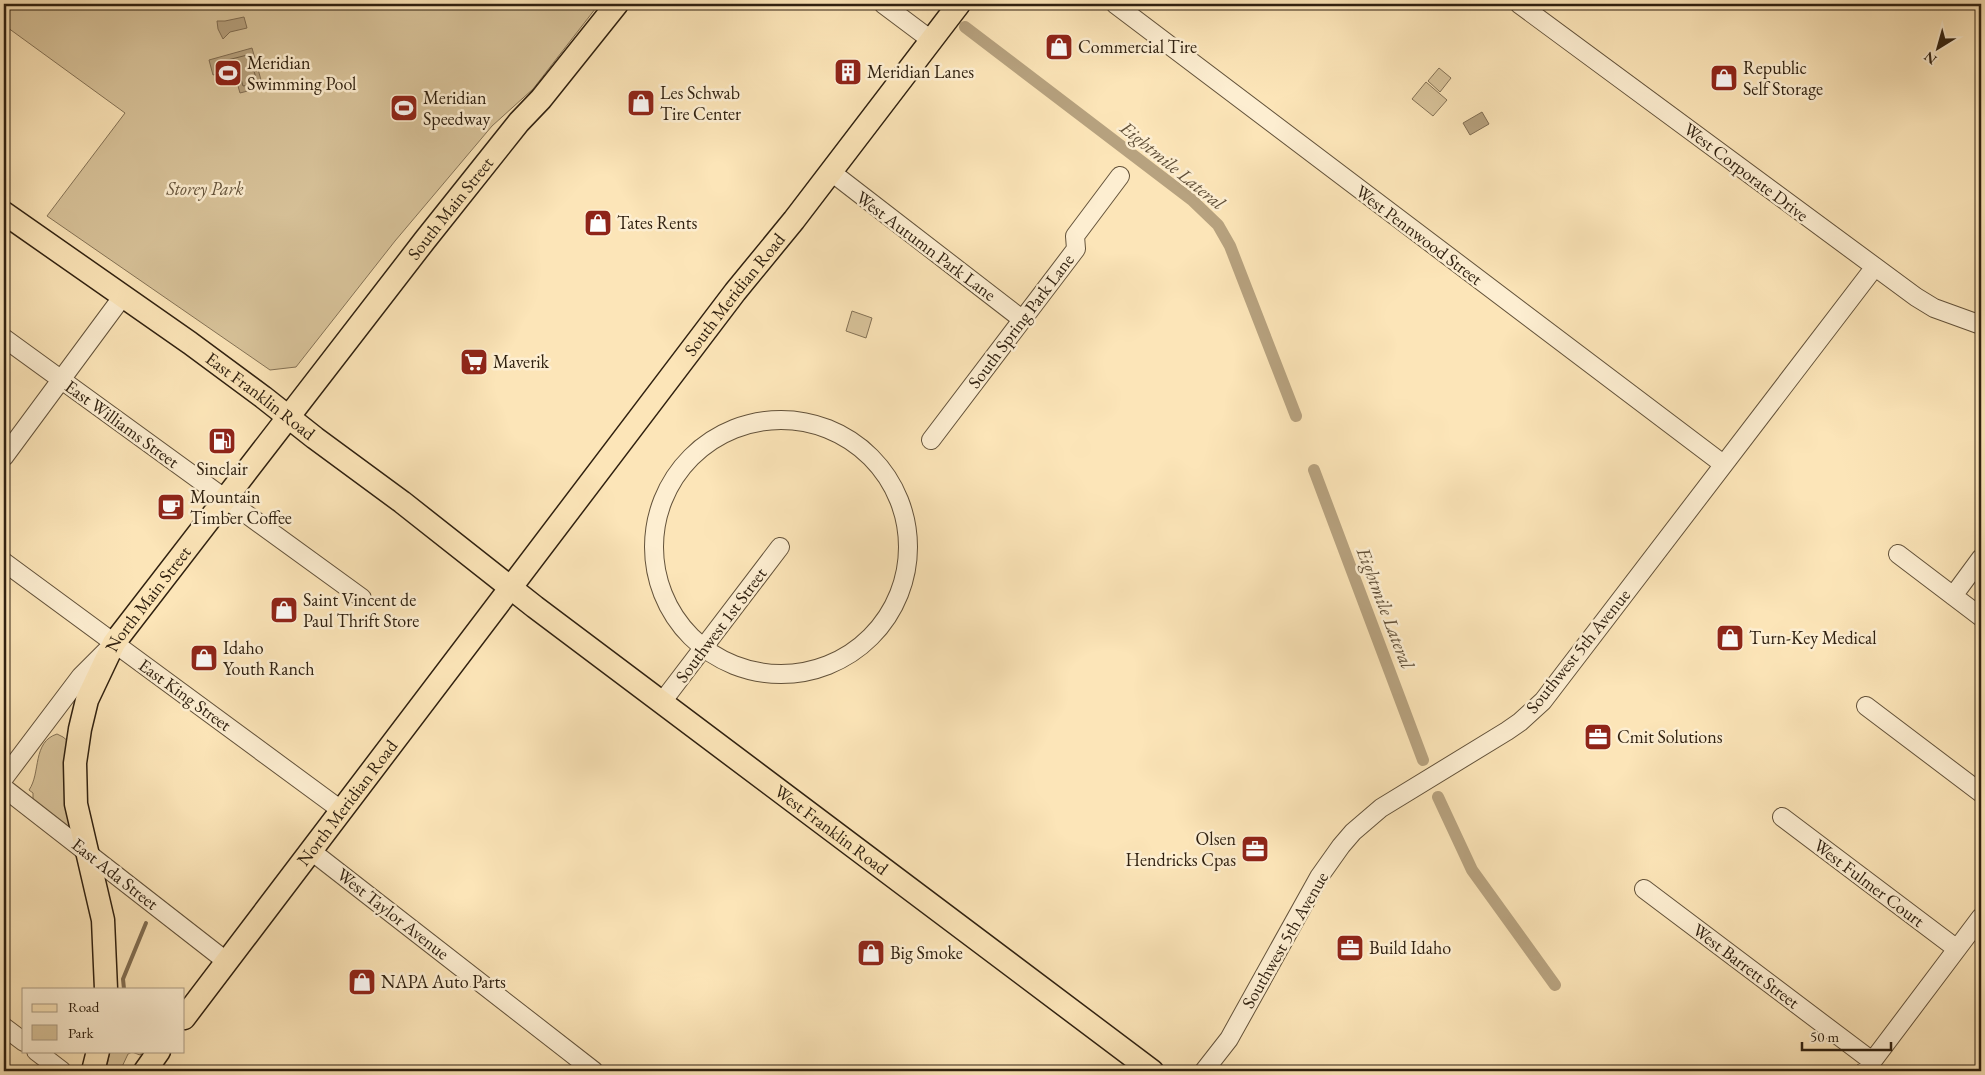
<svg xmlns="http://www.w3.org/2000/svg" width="1985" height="1075" viewBox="0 0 1985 1075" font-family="'EB Garamond',serif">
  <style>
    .green { fill: #d9c49b; stroke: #847256 }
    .water { fill: #b7a27f; stroke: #816e53 }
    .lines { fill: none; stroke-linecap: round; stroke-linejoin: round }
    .shore { stroke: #746248; stroke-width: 1 }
    .stream { stroke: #816e53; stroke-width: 4 }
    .canal { stroke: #b7a27f; stroke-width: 12 }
    .minor-casing { stroke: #63523a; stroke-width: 20 }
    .major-casing { stroke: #302110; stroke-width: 25 }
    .minor { stroke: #fdeed1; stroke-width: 18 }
    .major { stroke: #fce5b8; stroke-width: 22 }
    .labels { text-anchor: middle; stroke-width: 5; stroke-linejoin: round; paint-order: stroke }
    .poi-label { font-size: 18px; fill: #302110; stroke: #fdeed1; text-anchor: start }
    .street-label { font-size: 18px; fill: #302110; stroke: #fdeed1 }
    .park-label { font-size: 18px; font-style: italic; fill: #63523a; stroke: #fdeed1 }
    .water-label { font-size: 19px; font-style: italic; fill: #5f4e37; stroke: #fdeed1 }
  </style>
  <rect width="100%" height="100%" fill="#fce5b8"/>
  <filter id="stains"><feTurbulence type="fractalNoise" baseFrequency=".004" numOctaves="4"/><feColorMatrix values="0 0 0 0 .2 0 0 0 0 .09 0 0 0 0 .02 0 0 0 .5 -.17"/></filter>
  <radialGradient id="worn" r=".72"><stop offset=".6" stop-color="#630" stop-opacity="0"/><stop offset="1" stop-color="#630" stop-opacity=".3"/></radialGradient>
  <path class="green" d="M4,4H599L533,89L492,126L395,241L296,367L270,370L47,216L125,113L4,25Z
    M1439,68L1451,78L1440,92L1428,81Z
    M1426,82L1447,100L1433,116L1412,99Z
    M852,311L872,318L866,338L846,331Z
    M57,734L63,737L69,742L71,830L33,800V793L29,790C41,773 32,742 57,734Z
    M110,1051H143L140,1055L132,1052L128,1054L120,1071H106Z"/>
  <path class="water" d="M244,17L247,28L230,32L223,39L218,29L217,21H225Z
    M252,48L263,87L240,93L233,69L213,75L209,60Z
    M1482,112L1489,124L1470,135L1463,123Z"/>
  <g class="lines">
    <path class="shore" d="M249,55L257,81L255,84L243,86L238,68L235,65L218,68L216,67L217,63Z"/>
    <path class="stream" d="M124,989L123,979L146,923"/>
    <path class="canal" d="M965,27L1192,200L1218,225L1230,246L1296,416
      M1314,470L1423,760
      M1438,797L1472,870L1555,985"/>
    <defs>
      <path id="minor" d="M883,4L931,40
        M1115,4L1723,464
        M1519,4L1916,297L1934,308L1981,325
        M830,171L1023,320
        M4,338L362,598
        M654 547a127 127 0 1 1 254 0a127 127 0 1 1-254 0Z
        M931,440L1076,249L1075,236L1120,176
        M4,457L123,296
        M1898,554L1981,617
        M4,562L341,810
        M1953,596L1981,558
        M662,702L780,547
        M1866,706L1981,793
        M4,778L81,676L107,650
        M4,788L226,961
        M1782,817L1957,949
        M310,850L594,1071
        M1644,889L1872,1061
        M4,1027L24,1042
        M36,1051L62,1071
        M1204,1071L1229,1039L1319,877L1341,846L1353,832L1381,808L1507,731L1520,722L1543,701L1874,268
        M1865,1071L1981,917"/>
      <g id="major">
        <path id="s1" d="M4,213L190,343L263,397L315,438L402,502L535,607L1152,1071"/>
        <path id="s2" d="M106,989L103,920L76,804L75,763L80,729L87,700L114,643L425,240L519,122L541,99L617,4"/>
        <path id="s3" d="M184,1018L735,292L794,220L959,4"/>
        <path d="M93,1071L98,1051"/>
        <path d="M145,1071L159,1051"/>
      </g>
    </defs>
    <use href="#minor" class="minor-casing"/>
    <use href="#major" class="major-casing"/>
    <use href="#minor" class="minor"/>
    <use href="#major" class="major"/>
  </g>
  <defs>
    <symbol id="shop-square" viewBox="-11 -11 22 22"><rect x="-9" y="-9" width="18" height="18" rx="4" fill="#8f2418" stroke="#fdeed1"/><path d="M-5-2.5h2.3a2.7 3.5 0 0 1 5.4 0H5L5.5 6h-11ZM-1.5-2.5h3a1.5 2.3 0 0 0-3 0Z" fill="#fff"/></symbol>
    <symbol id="building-square" viewBox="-11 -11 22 22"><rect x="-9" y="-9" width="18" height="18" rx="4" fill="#8f2418" stroke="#fdeed1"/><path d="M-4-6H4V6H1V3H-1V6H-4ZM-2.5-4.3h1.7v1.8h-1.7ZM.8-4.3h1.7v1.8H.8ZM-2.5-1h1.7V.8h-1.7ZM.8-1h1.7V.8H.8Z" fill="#fff"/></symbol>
    <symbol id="stadium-square" viewBox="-11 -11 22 22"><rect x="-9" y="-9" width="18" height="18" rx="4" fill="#8f2418" stroke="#fdeed1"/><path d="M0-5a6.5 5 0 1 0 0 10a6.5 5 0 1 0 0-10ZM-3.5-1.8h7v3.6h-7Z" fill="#fff"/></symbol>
    <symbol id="supermarket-square" viewBox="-11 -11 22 22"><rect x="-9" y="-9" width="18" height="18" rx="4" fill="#8f2418" stroke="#fdeed1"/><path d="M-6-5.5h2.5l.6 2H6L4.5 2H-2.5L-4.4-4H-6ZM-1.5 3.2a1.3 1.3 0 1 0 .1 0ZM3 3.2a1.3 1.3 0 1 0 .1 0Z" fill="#fff"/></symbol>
    <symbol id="fuel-square" viewBox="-11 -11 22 22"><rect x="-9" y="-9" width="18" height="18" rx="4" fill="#8f2418" stroke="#fdeed1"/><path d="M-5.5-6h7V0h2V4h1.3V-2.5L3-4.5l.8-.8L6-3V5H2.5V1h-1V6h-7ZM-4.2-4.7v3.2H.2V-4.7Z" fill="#fff"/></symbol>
    <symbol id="cafe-square" viewBox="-11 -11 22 22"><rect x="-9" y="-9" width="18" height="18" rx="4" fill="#8f2418" stroke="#fdeed1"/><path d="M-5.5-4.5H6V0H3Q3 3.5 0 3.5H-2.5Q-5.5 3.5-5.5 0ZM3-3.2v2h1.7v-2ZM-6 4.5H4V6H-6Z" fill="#fff"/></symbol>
    <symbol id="office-square" viewBox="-11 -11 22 22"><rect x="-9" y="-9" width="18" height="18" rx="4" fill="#8f2418" stroke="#fdeed1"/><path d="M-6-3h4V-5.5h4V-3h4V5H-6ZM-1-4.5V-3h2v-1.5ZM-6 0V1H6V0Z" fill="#fff"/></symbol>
  </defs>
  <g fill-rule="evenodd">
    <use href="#shop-square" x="1043" y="31" width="32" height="32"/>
    <use href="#building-square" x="832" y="56" width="32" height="32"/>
    <use href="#stadium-square" x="212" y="57" width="32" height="32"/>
    <use href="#shop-square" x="1708" y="62" width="32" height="32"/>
    <use href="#shop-square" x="625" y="87" width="32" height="32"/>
    <use href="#stadium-square" x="388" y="92" width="32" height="32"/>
    <use href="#shop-square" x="582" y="207" width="32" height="32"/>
    <use href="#supermarket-square" x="458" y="346" width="32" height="32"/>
    <use href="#fuel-square" x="206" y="425" width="32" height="32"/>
    <use href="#cafe-square" x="155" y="491" width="32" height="32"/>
    <use href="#shop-square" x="268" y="594" width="32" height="32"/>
    <use href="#shop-square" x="1714" y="622" width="32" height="32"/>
    <use href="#shop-square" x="188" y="642" width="32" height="32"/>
    <use href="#office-square" x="1582" y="721" width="32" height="32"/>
    <use href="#office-square" x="1239" y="833" width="32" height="32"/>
    <use href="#office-square" x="1334" y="932" width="32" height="32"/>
    <use href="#shop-square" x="855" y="937" width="32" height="32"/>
    <use href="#shop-square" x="346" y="966" width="32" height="32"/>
  </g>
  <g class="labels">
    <g class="poi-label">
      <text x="1078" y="53">Commercial Tire</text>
      <text x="247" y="69">Meridian<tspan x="247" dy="21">Swimming Pool</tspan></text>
      <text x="1743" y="74">Republic<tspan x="1743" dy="21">Self Storage</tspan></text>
      <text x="867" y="78">Meridian Lanes</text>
      <text x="660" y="99">Les Schwab<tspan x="660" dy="21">Tire Center</tspan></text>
      <text x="423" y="104">Meridian<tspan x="423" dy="21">Speedway</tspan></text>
      <text x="617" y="229">Tates Rents</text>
      <text x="493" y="368">Maverik</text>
      <text x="222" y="475" text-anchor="middle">Sinclair</text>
      <text x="190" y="503">Mountain<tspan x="190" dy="21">Timber Coffee</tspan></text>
      <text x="303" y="606">Saint Vincent de<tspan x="303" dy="21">Paul Thrift Store</tspan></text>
      <text x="1749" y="644">Turn-Key Medical</text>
      <text x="223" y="654">Idaho<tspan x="223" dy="21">Youth Ranch</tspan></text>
      <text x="1617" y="743">Cmit Solutions</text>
      <text x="1236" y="845" text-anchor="end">Olsen<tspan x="1236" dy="21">Hendricks Cpas</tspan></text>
      <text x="1369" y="954">Build Idaho</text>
      <text x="890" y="959">Big Smoke</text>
      <text x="381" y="988">NAPA Auto Parts</text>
    </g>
    <g class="street-label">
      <text transform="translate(1746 172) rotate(37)" y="6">West Corporate Drive</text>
      <text dy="6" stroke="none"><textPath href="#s2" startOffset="906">South Main Street</textPath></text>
      <text transform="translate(1419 235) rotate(37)" y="6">West Pennwood Street</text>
      <text transform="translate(926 246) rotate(37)" y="6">West Autumn Park Lane</text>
      <text dy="6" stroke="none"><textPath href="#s3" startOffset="909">South Meridian Road</textPath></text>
      <text transform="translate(1021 321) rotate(-53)" y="6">South Spring Park Lane</text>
      <text dy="6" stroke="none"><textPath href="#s1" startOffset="315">East Franklin Road</textPath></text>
      <text transform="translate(122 424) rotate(36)" y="6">East Williams Street</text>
      <text dy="6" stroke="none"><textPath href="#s2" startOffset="412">North Main Street</textPath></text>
      <text transform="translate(721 625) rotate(-53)" y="6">Southwest 1st Street</text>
      <text transform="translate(1578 651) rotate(-51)" y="6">Southwest 5th Avenue</text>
      <text transform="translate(185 695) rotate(36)" y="6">East King Street</text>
      <text dy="6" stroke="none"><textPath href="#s3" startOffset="270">North Meridian Road</textPath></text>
      <text dy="6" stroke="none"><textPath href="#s1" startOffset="1032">West Franklin Road</textPath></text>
      <text transform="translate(115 874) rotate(38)" y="6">East Ada Street</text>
      <text transform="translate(1869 883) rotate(37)" y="6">West Fulmer Court</text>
      <text transform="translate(393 914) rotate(38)" y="6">West Taylor Avenue</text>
      <text transform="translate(1285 940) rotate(-60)" y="6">Southwest 5th Avenue</text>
      <text transform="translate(1746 966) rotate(37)" y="6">West Barrett Street</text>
    </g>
    <g class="park-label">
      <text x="205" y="195">Storey Park</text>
    </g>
    <g class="water-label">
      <text transform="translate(1173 165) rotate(39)" y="7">Eightmile Lateral</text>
      <text transform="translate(1386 608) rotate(69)" y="7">Eightmile Lateral</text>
    </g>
  </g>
  <rect width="1985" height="1075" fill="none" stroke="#fce5b8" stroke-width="20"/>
  <rect x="5" y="5" width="1975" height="1065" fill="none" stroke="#302110" stroke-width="2.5"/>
  <rect x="10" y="10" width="1965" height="1055" fill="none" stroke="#302110"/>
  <rect x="22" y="988" width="162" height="65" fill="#fdeed1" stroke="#ab9c84"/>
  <rect x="32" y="1004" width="25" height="8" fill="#fce5b8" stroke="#ab9c84"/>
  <text x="68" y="1012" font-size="15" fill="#302110">Road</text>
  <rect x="32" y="1025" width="25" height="15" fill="#d9c49b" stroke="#ab9c84"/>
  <text x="68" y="1038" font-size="15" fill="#302110">Park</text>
  <g transform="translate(1938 48) rotate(217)" stroke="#fdeed1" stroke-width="4" paint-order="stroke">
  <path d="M0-4L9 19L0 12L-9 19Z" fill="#302110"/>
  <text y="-8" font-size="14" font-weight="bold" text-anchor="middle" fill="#302110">N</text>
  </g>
  <path d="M1802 1042v8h89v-8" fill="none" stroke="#302110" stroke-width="2.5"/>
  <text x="1810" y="1042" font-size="15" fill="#302110" stroke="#fdeed1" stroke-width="4" paint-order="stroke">50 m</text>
  <rect width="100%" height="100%" filter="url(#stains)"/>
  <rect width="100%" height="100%" fill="url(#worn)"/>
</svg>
